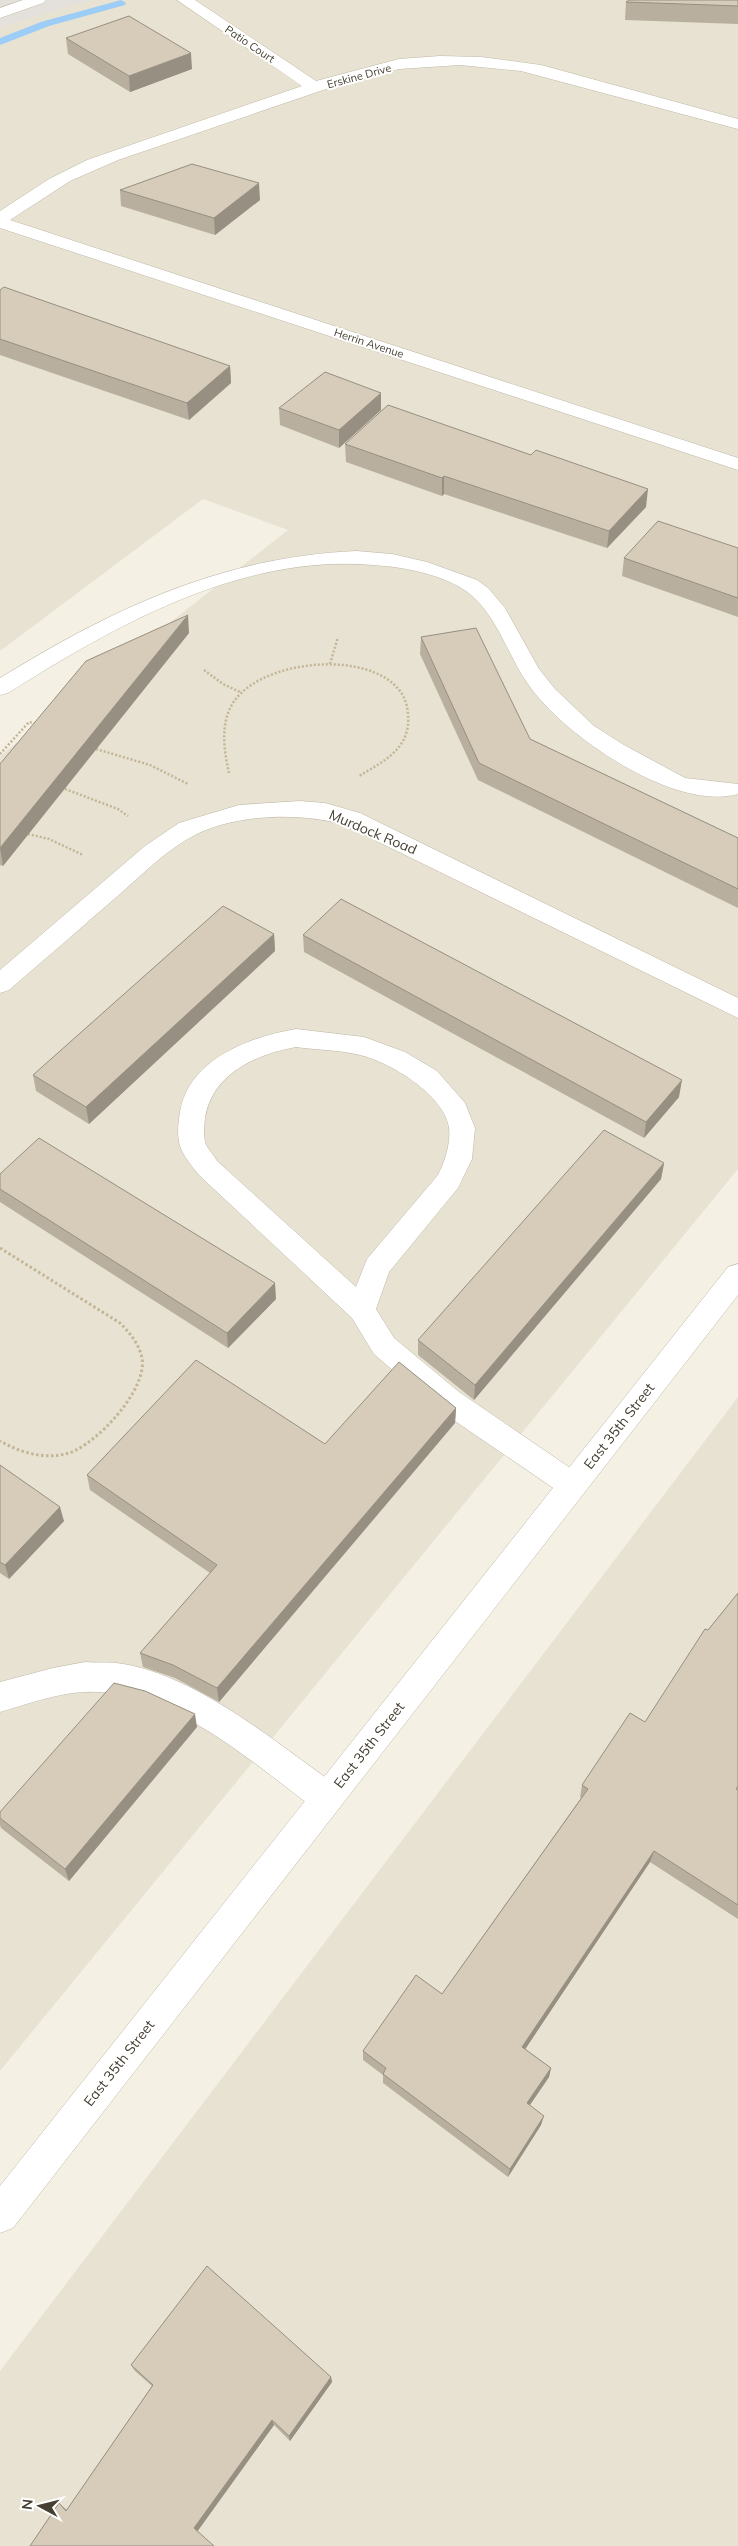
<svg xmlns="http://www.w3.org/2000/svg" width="738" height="2546" viewBox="0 0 738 2546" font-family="Mulish,sans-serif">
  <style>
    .residential { fill: #e8e2d2 }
    .parking { fill: #e4e1dd }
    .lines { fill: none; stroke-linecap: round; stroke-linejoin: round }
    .stream { fill: #9bcdf6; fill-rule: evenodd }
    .lane-casing { stroke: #c0b8a6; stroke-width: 1 }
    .street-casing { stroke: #c0b8a6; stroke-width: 1 }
    .path-far1 { stroke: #c3b596; stroke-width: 2.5; stroke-dasharray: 2 2; stroke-linecap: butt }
    .path { stroke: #c3b596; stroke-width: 3; stroke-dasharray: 2.5 2.5; stroke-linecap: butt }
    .lane { fill: #fff; fill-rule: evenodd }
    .street { fill: #fff; fill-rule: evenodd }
    .wall { fill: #b8af9f }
    .shaded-wall { fill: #968f82 }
    .building { fill: #d6ccb9; stroke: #968f82 }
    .labels { text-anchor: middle; stroke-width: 4; stroke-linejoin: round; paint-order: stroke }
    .far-street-label { font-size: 11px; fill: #464033; stroke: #fff }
    .street-label { font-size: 14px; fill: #464033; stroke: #fff }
  </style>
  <rect width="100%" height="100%" fill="#f4f0e4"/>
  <path class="residential" d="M0,0H738V1169L0,2071V756L288,530L203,499L0,651Z
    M738,1397V2546H0V2371Z"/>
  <path class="parking" d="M0,0H91L0,27Z"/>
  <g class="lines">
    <path class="stream" d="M121,0L126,3L125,5L49,26L0,45V38L41,22Z"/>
    <defs>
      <path id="lane" d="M23,0H46L43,3L0,18V8Z
        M356,551L392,554L427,562L477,580L488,588L505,608L539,669L555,689L594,726L624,745L685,778L738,784V794C674,812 563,735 528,684C507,654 495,609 463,589C437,573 403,567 373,565C240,554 116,625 8,693L0,695V678C112,609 221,557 356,551Z
        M296,1029L364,1037L405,1052L437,1071L465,1103L475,1128L472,1159L458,1188L389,1272L376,1309L394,1338L459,1392L582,1476L587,1485L582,1494L572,1498L562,1494L439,1410L374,1354L352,1318L199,1175C192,1166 184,1157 180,1146C177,1134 178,1125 180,1112C189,1059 249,1037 296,1029ZM296,1047C317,1050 340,1050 360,1055C390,1062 444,1095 449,1127C451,1143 445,1161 438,1175L367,1259L356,1287L217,1161C214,1156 209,1150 206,1145C203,1136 204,1127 205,1118C212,1074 256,1054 296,1047Z
        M85,1662C95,1663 106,1662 116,1663C193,1672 276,1743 339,1787L343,1798L339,1809L327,1814L315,1809C250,1761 171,1688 85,1692C57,1693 27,1704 0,1712V1682L53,1668Z"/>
      <path id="street" d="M177,0H195L316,81L399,59L440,56L481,57L541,65L738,119V129L521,71L460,65L399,69L329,88L118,160L70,181L10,220L738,458V470L0,228V211L49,179L87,160L302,86Z
        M300,801L325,803L360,813L738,998V1018L344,825C302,812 235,814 195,835C167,849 144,873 121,893C83,926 46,958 9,990L0,993V970L145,846L179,823L239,805Z
        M738,1264V1295L13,2228L0,2233V2186L728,1267Z"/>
    </defs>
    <use href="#lane" class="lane-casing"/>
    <use href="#street" class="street-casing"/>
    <path class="path-far1" d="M330,664L338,637
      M204,670L223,684L240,692
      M96,749L150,765L188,784
      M0,754L29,722L38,724
      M229,773C224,751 220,723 233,703C265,652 406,647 408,715C409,724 407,734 403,741C394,757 374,767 359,776
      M65,789L118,809L128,816
      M28,834L49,839L83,855"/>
    <path class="path" d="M0,1248L120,1323C130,1333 139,1344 142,1358C148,1389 97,1444 69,1453C45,1460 21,1453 0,1441"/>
    <use href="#lane" class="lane"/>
    <use href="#street" class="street"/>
  </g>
  <path class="wall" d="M738,0V24L625,20L626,2Z
    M66,38L192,69L130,92L68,54Z
    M120,190L260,200L215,235L121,206Z
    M0,290L230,366L231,383L189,420L0,355Z
    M381,393V410L339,448L280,425L279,408Z
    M345,444L646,507L607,548L444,494L442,496L346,462Z
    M738,548V617L622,576L624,558Z
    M189,633L3,866L0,865V764Z
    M421,637L530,739L738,838V908L478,780L420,654Z
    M274,934L275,951L89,1124L36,1091L33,1075Z
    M303,935L679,1097L644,1138L304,952Z
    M664,1163L661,1179L474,1400L418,1355V1340Z
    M0,1174L276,1299L228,1348L0,1202Z
    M456,1408L455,1423L219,1702L175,1678L143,1667L140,1653L210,1573L90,1490L87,1475L325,1444Z
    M0,1465L64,1521L9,1579L0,1573Z
    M738,1593V1919L650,1862L525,2049L551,2068L549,2077L530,2105L541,2125L508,2177L383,2083V2075L363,2060V2051L442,1994L581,1798L580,1797L582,1785L645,1722L708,1630Z
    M197,1727L69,1881L1,1828L0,1825V1812Z
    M131,2365L331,2377L332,2382L290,2441L274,2425L197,2531L30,2546L59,2503L67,2510L152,2386L135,2371Z"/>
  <path class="shaded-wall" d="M191,53L192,69L130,92L129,76Z
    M259,183L260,200L215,235L214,218Z
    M230,366L231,383L189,420L187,403Z
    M381,393V410L339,448V430Z
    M444,476V494L442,496V478Z
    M648,489L646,507L607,548L609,531Z
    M188,615L189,633L3,866L0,848Z
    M274,934L275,951L89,1124L86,1107Z
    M682,1080L679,1097L644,1138L646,1122Z
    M664,1163L661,1179L474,1400L475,1385Z
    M275,1283L276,1299L228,1348L227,1333Z
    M456,1408L455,1423L219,1702L217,1688Z
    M60,1507L64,1521L9,1579L5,1565Z
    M195,1714L197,1727L69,1881L65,1869Z
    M654,1851L650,1862L520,2057L522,2047Z
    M551,2068L549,2077L525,2112L527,2103Z
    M544,2116L541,2125L508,2177L510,2169Z
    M331,2377L332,2382L290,2441L289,2436Z
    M272,2420L274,2425L197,2532L194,2528Z"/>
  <path class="building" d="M629,0H738V6L626,2Z
    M129,16L191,53L129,76L66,38Z
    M192,164L259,183L214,218L120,190Z
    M4,287L230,366L187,403L0,339V290Z
    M325,372L381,393L339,430L279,408Z
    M388,405L531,455L536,450L648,489L609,531L444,476L442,478L345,444Z
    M658,521L738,548V598L624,558Z
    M188,615L0,848V764L86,661Z
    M476,628L530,739L738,838V889L479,763L421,637Z
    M341,899L682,1080L646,1122L303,935Z
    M223,906L274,934L86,1107L33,1075Z
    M604,1130L664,1163L475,1385L418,1340Z
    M39,1138L275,1283L227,1333L0,1189V1174Z
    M196,1360L325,1444L399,1362L456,1408L217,1688L173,1665L140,1653L217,1565L87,1475Z
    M0,1465L60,1507L5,1565L0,1562Z
    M738,1593V1786L736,1789L738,1790V1905L654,1851L522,2047L551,2068L527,2103L544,2116L510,2169L383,2074L386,2068L363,2051L416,1975L442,1994L588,1789L582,1785L630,1713L645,1722L705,1629L708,1630Z
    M114,1683L145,1691L195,1714L65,1869L0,1818V1812Z
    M207,2266L331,2377L289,2436L272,2420L194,2528L214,2546H30L59,2503L66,2511L153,2385L131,2365Z"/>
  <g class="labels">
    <g class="far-street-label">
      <text transform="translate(250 44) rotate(34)" y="4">Patio Court</text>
      <text transform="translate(359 76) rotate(-15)" y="4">Erskine Drive</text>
      <text transform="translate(369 343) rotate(18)" y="4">Herrin Avenue</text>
    </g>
    <g class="street-label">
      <text transform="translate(373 832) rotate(23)" y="5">Murdock Road</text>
      <text transform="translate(619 1426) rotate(-52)" y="5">East 35th Street</text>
      <text transform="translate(369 1745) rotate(-52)" y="5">East 35th Street</text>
      <text transform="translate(119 2063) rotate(-52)" y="5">East 35th Street</text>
    </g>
  </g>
  <g transform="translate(40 2506) rotate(277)" stroke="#ffffff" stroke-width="4" paint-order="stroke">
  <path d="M0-4L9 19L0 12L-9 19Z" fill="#464033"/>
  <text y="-8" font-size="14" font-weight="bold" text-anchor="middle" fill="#464033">N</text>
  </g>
</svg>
